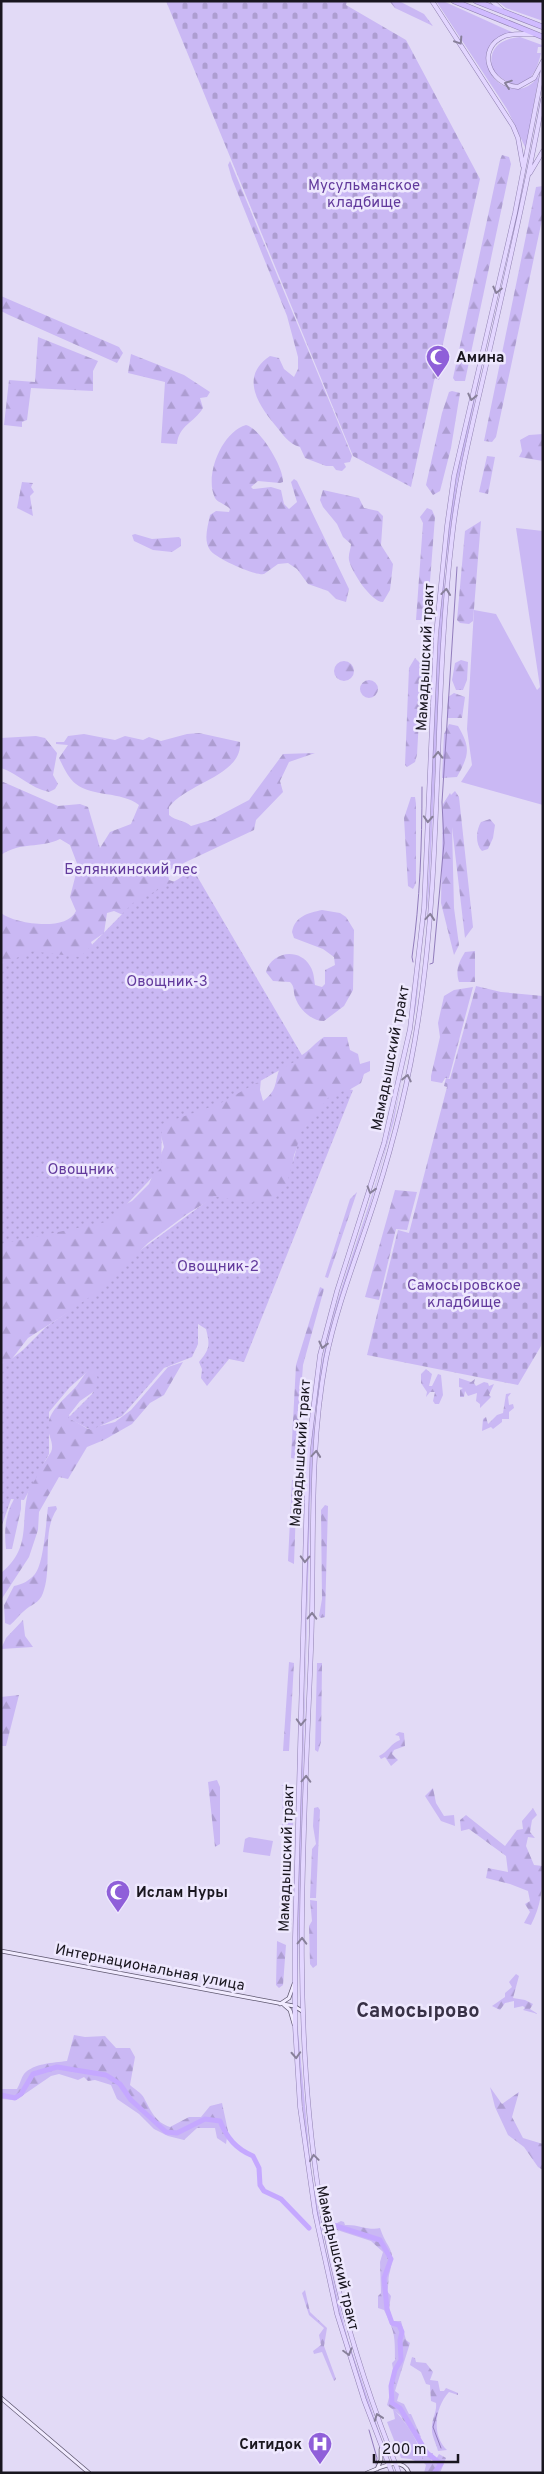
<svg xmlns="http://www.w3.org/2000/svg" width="544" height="2474" viewBox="0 0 544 2474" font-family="Overpass,sans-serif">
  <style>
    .grass { fill: #cab8f4 }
    .forest { fill: url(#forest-firs) }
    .cemetery { fill: url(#cemetery-stones) }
    .park { fill: url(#park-dots) }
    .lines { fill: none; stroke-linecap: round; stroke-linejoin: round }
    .stream { stroke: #917cbc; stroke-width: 1 }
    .river { stroke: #c5a8ff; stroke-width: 5 }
    .secondary-casing { stroke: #5e576f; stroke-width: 4.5 }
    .primary-casing { stroke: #9081b1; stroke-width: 5 }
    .highway-casing { stroke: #9081b1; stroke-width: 6 }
    .secondary { stroke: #f1ebff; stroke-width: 3 }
    .primary { stroke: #e3d6ff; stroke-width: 4 }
    .highway { stroke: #d0bbff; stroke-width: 5 }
    .oneway { stroke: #88809a }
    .labels { text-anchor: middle; stroke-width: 5; stroke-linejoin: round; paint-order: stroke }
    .park-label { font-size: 15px; fill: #623a9c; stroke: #eee8fe }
    .poi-label { font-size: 15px; font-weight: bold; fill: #19161f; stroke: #eee8fe; text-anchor: start }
    .street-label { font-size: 15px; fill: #19161f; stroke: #eee8fe }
    .district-label { font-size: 20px; font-weight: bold; fill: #383146; stroke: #eee8fe }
  </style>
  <defs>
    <pattern id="forest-firs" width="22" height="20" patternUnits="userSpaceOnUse" patternTransform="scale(1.25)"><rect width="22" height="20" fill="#cab8f4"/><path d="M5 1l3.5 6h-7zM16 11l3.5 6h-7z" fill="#ad9dd1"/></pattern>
    <pattern id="cemetery-stones" width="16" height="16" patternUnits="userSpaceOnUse" patternTransform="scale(1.25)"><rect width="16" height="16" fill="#cab8f4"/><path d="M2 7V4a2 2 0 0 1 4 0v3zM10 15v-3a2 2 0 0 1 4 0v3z" fill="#ad9dd1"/></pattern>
    <pattern id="park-dots" width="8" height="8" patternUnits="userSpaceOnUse" patternTransform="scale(1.25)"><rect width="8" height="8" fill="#cab8f4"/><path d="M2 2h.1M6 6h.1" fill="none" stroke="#ad9dd1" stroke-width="1.8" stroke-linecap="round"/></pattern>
  </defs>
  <rect width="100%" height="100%" fill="#e2daf6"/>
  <path class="grass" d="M436,1H443L514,33L492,45C491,51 488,58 488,65C490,83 515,97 531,84C534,82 537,78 539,75L526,149L507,109Z
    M497,1H543V21L506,8Z
    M520,37L542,45V47H538L537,53H541C534,85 516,96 492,69C488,48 500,39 520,37Z
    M484,357L457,484L445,571L429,891L416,1006L394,1120L370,1206L333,1319L321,1375L315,1414L310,1507L297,1999C297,1880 303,1760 306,1640C308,1552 305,1461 320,1374C331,1308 357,1246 376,1182C398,1108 413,1030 422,953C429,898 430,842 431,787C437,643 442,495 484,357Z
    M516,528L543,531V805L461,782L472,765L467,729L474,610L496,614L537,690L540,687Z
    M281,1785H290L292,1790L293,1827L290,1830H282L283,1786Z
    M249,1837L273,1841L270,1856L243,1852L245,1839Z
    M297,2019L311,2171L325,2247L348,2340L388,2458C378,2444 373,2419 367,2402C321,2279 302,2149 297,2019Z
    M393,2409C402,2416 425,2450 422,2461L417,2462L411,2459L401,2458L387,2422L395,2419Z"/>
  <path class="forest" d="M399,1L424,14L433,26L395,8L390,2Z
    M502,155L509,157L511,164L465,381H455L453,378L500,160Z
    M230,161L352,456L350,462L344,463L346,467L342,471L336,470L333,466H326L305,458L300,447C288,444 283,434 275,425C257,403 240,376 270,356L279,358L284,369L294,377L298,369V357L287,316L232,179L228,165Z
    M543,186V215L496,437L492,442L484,441L536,187Z
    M1,296L119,347L123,353L117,363L9,315L1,311Z
    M38,337L98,361L93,371V391L31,388L27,420L22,422V427L4,425L9,380L35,382Z
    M131,354L184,375L210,392L207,397L200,398L203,408C194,423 179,425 177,444L161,443L165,382L128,373Z
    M452,391L460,393L451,448L440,491L433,495L426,485L442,413L449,392Z
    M246,425C260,428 284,468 283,482L280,483L258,481L251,487L253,489L271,487L281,490L284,504L289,509L297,502L291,482L294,479L297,481L349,589L346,602L336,599L328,591L308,584L297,569L288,563L278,564L264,574C255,576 215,558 210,550C203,540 208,526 210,515L216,511L229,512L230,509C226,504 218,503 215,498C204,475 222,432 246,425Z
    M543,434V461L519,457L522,451L520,440L529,435Z
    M487,456L495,457L488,494L479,492Z
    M22,482L33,483L31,487L34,492L30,496L33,516L17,508Z
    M323,490L359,498L364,508L378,511L383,516L381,545L393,564L390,590L383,602C371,602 351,571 349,560C348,554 351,549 351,544L343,537L337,524L323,507L320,500Z
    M427,508L432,510L435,517L427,620H416L423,523L420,517Z
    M481,521L473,621L469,624L460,623L457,620L465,531Z
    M135,534L152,539L179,537L181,539V546L172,552L153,550L134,541L132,535Z
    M415,658L422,665L417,755L415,762L407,767L405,765L409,668Z
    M461,660L468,662L467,680L463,690H456L452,680L455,663Z
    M334 671a10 10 0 1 1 20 0a10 10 0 1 1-20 0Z
    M360 689a9 9 0 1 1 18 0a9 9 0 1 1-18 0Z
    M454,693L465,697L462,718H447L448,697Z
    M449,724L458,726C471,748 469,755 457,777L442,778L444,734Z
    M199,733L240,742C243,775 187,783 169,807V815C176,821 184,820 191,826L211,820L249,800L283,754L315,753L289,762L280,781L283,792L256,820L254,830L171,869L168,874L169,880L175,882L185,874L192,876L123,915L114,911L107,913L104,933L91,942L93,947L78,962L1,975V913C15,924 67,932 76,911L70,897L78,866L70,845L60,839C39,849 22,841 1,855V781L58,806L80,804L88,807L100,848L110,832L131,824L139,805C121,791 92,797 76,784C68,778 63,766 59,758L68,745L56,744V742H64L68,736L84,734L115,740L125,736L143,740L149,737L161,741L187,734Z
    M36,736L45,738L57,753L53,775L58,784L55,789L49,792C30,788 19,774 1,768V738Z
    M455,791L459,797L473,927L465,938L452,827L454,908L459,945L454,955L441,903L443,804L450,793L451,795Z
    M411,797H415L416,804V883L413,889L408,886L404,818Z
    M490,819L495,825L493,838L488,849L482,851C475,844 476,830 481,822Z
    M322,910L340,913L346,917L354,930L353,990L344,1006L324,1021C311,1021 299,1009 295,997C293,991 295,987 290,982L273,981L266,972C271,952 299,947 310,966C314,972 314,979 315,985L322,987L325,984V970L335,965L334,957L323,949L294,938L292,932C295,916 308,913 322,910Z
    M475,951V982H459C455,970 459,962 465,952Z
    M473,987L449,1078H445L442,1083L431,1081V1076L440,1037L438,1023L444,996L454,990Z
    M324,1037H347L350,1050L358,1054L360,1064L370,1061V1071L364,1074L361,1083L330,1101L306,1126L294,1155L291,1176L283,1199L255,1206L215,1197L187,1214L148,1243L131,1260L116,1282L28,1338L1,1373V1241L113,1211L132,1201L149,1184L164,1147L158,1124L261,1078L260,1090L263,1101C282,1088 272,1074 284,1064C289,1059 297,1059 302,1055C310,1050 316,1042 324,1037Z
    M395,1190L417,1192L407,1230L396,1229L379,1300L365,1297Z
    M357,1192L328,1278L325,1277L350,1199Z
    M320,1287L324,1289L303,1365L296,1459L291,1458L296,1365Z
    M183,1362L164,1395L150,1403L132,1424L104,1440L87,1447L68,1479L59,1477L39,1512L38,1530L29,1557L1,1600V1573C33,1547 19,1521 29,1489C33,1477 44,1464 51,1452C55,1443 47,1435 48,1425C50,1408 68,1397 78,1384C84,1376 87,1369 96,1364L100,1385L96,1390L80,1401L69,1415L71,1419L88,1429L115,1422L131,1410L168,1367Z
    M426,1369L432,1374L429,1386H432L438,1374L441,1375L443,1395L439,1404H435L433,1401L435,1392H430L426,1397L427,1392L421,1383V1374Z
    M459,1378L471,1382L475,1379L474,1383L476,1386L484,1382L488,1383L489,1386L494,1384L489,1395L491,1397L480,1408V1404L476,1401L477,1393L468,1396L465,1391L464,1397H460V1390L463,1388L459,1387Z
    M511,1393L508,1397L509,1405L513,1404L514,1408L509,1412V1419H502V1422L493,1429L491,1427L482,1431L483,1419L486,1417L488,1424L497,1415L503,1413L506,1394Z
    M292,1480L297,1481L294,1564L288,1561Z
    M21,1498V1509L12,1549H6C4,1531 5,1515 14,1499Z
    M325,1505L328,1506L325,1617L321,1618L319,1616L322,1599L321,1510Z
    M56,1506L57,1509C41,1532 53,1567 43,1593C39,1604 31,1604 24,1611C19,1615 15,1621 10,1625L5,1623L4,1605L14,1586C23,1584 29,1581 35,1574C44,1563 46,1522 48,1507Z
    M23,1620L25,1636L33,1647L1,1649L6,1638Z
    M289,1662L294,1663L289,1751H283Z
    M317,1663H322V1666L321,1742L318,1752L315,1750Z
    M19,1695L6,1746H1V1697Z
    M399,1732L404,1733L405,1746L394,1750L392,1754L398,1760L391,1766L385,1757L381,1759L379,1756C388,1752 391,1743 400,1740L399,1736L395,1735Z
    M217,1780L220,1787V1844L215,1847L208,1782Z
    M433,1788L436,1803L444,1816L454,1815L455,1826L441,1821L425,1796Z
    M318,1807L320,1810L316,1898H310L312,1849L316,1844L313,1826L314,1808Z
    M533,1808L537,1815L532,1820L530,1832L535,1838L528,1837L526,1846L534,1865L543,1866C543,1887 541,1906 531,1925L524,1923L530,1912L525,1904L530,1901L528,1891L510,1884L486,1878L488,1868L508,1872L506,1856L469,1829L461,1831L460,1820L466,1815L505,1846L517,1830L523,1829L522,1821Z
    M310,1900L317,1901V1965L313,1968L310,1964L309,1926L312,1921Z
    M277,1941L286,1945L283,1985L279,1988L276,1985Z
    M516,1974L519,1976L513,1998L525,2000L533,2004L530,2009L538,2014L523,2010L525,2008L523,2006L514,2008V2001L505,2003L500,2010L492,2006L505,1997V1993L512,1987L509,1982Z
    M74,2035L85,2037L105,2036L116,2048H130L135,2057L130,2085C134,2089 142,2093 144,2098C151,2111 155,2122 170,2127L189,2117H201L210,2106L222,2103L228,2131L226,2144L217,2138L215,2128H197L184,2140L168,2136L154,2129L139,2114L117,2099L111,2085L95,2080L88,2081L84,2077L78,2080L59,2074L51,2076L16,2100L1,2099V2089H17C20,2084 21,2078 24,2074C34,2063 53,2063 67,2061Z
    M490,2087L502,2104L519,2092L512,2117L523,2138L543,2144V2170L538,2167L524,2147L508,2135L495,2107Z
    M341,2221L344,2222L345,2225C358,2224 369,2231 380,2228C388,2252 397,2247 389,2275C388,2280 389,2285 387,2291L391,2296L389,2308L393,2321H401L406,2340L410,2343L395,2391L399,2394L397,2401L404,2404L409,2414H411L421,2437L419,2438L428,2453H433L431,2461H435L439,2454L446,2458L440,2473H424L426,2465L422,2461V2450L400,2415L387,2405L390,2394L389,2391L393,2369L392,2363L395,2360C395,2336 395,2332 384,2310L378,2308V2296L381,2293L380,2262L383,2252L371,2241L334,2229L335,2224Z
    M305,2290L310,2312L327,2328L324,2346L336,2379L334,2381L322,2352L314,2354L313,2351L321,2345L319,2335L324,2328L309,2315L302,2293Z
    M412,2357L415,2358L416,2362L426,2363L433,2372L430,2380L438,2381L440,2391H444L446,2388L458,2393V2395L449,2392C435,2407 431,2435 447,2450L438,2451C436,2442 431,2436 432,2427C432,2418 437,2412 436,2403L431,2401L430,2385L426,2384L421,2372L410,2365Z"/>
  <path class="cemetery" d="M166,1H347L346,5L406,40L480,179L436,375L440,377L439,380L435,378L434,381L411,487L353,456Z
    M476,986L501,992L543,996V1332L541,1346L518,1385L367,1355L398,1230L409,1233L447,1087L444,1086L446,1078L450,1079Z"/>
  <path class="park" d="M194,871L303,1057L219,1104L162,1124L161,1168L111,1221L1,1244V966L30,951L80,957L133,903Z
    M347,1089L353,1090L244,1362L229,1359L207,1386L201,1378L202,1369L199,1362C210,1349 210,1345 206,1329L198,1324V1344L192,1357L164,1368L122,1416L91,1430L68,1418L92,1394L99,1382L93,1367L70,1387L49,1412V1454L24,1500L11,1499L1,1528V1367L23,1350L46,1327L100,1290L134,1255L214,1196L250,1203L273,1200L286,1187L301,1132L328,1098Z"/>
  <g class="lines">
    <path class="stream" d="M413,962L412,957C420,901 422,844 422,787
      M430,964L433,963L444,843L442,802L457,567
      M437,2413L433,2427L441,2448
      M369,2430L377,2458L376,2464"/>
    <path class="river" d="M1,2095L15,2098L21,2094L33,2074L57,2067L106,2075L120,2084L131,2100L166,2132L177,2133L205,2119L220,2121C227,2138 236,2149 253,2156L259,2168L260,2185L264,2191L281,2199L309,2228
      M333,2225L380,2240L391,2259L384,2278L387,2309L392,2323L399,2325L402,2332L400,2340L401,2360L395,2370L391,2386L392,2403L400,2408L427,2453L441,2464L434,2473"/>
    <defs>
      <path id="secondary" d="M1,1951L294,2006L302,2011
        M280,2004L289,1998L294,1984
        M283,2004L290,2010L294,2024
        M1,2398L89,2473
        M377,2469L381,2460V2449
        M367,2473C380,2468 402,2455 409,2473"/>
      <path id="primary" d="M432,1L513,126L518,138L523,166
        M492,1L501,9
        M533,34C524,34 513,33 505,36C475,48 489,85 518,87L534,78L543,61
        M530,173L543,151
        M392,2473L364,2400L337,2314L315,2213L300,2107L295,2026V1938L308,1451L320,1355L337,1291L384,1143L410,1029L424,908L436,635L447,526L454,476L515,213L543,69
        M399,2473C363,2383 334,2290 319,2194C291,2014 304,1831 311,1650C315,1553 308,1455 326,1359C337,1304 359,1251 376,1197C394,1140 409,1080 418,1021C443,861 433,698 452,538C459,473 476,411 490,348C509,265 528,182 543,99"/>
      <path id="highway" d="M454,1L543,37
        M476,1L543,27"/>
    </defs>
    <use href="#secondary" class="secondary-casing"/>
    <use href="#primary" class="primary-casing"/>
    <use href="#highway" class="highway-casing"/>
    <use href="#secondary" class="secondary"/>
    <use href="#primary" class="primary"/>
    <use href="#highway" class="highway"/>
  </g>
  <defs><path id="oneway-chevron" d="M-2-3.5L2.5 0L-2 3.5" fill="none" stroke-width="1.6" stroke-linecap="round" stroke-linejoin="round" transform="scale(1.25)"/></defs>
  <g class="oneway">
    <use href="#oneway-chevron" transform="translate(459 41) rotate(57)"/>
    <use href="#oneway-chevron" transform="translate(508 84) rotate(-161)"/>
    <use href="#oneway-chevron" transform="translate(497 290) rotate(103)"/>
    <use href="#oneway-chevron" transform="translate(472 397) rotate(103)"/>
    <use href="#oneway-chevron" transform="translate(446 592) rotate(-84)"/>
    <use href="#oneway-chevron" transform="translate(438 755) rotate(-88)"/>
    <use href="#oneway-chevron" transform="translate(428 819) rotate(93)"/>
    <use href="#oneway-chevron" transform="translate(430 917) rotate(-85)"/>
    <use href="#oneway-chevron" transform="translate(407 1078) rotate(-78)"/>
    <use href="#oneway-chevron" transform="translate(371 1190) rotate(107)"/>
    <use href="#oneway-chevron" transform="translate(323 1345) rotate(104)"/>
    <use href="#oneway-chevron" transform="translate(316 1454) rotate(-85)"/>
    <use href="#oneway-chevron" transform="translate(305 1559) rotate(92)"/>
    <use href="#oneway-chevron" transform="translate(312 1616) rotate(-89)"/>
    <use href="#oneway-chevron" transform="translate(301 1722) rotate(92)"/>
    <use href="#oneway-chevron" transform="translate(306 1779) rotate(-88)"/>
    <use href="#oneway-chevron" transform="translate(302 1941) rotate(-89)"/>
    <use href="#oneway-chevron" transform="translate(296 2055) rotate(87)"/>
    <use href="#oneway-chevron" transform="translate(314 2158) rotate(-98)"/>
    <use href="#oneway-chevron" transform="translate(348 2352) rotate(74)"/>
    <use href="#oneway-chevron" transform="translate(378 2417) rotate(-110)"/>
  </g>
  <defs>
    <symbol id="mosque-pin" viewBox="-11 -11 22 30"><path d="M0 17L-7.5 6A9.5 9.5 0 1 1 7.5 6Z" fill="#8f5fd9" stroke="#eee8fe"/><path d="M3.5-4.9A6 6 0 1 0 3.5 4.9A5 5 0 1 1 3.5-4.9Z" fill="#fff"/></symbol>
    <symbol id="hospital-pin" viewBox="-11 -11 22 30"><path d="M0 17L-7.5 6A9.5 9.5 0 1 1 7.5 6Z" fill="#8f5fd9" stroke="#eee8fe"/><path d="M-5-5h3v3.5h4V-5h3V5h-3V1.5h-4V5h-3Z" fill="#fff"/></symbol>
  </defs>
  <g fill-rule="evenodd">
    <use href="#mosque-pin" x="424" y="343" width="28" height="38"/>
    <use href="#mosque-pin" x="104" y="1878" width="28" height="38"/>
    <use href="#hospital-pin" x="306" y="2430" width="28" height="38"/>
  </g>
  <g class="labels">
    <g class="park-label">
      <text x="364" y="190">Мусульманское<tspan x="364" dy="17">кладбище</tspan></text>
      <text x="131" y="874">Белянкинский лес</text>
      <text x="167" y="986">Овощник-3</text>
      <text x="81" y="1174">Овощник</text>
      <text x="218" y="1271">Овощник-2</text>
      <text x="464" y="1290">Самосыровское<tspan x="464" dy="17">кладбище</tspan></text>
    </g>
    <g class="poi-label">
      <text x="456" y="362">Амина</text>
      <text x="136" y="1897">Ислам Нуры</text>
      <text x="302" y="2449" text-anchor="end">Ситидок</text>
    </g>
    <g class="street-label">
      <text transform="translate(425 657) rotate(-87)" y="5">Мамадышский тракт</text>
      <text transform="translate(390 1058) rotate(-79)" y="5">Мамадышский тракт</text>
      <text transform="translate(300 1453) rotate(-86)" y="5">Мамадышский тракт</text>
      <text transform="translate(286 1858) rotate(-88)" y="5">Мамадышский тракт</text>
      <text transform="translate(150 1967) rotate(11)" y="5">Интернациональная улица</text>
      <text transform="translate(338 2258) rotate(77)" y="5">Мамадышский тракт</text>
    </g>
    <g class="district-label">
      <text x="418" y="2017">Самосырово</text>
    </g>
  </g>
  <rect width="544" height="2474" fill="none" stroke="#19161f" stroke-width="5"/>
  <path d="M374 2454v8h84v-8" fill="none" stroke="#19161f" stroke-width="2.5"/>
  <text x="382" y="2454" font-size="15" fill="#19161f" stroke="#eee8fe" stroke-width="4" paint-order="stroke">200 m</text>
</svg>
